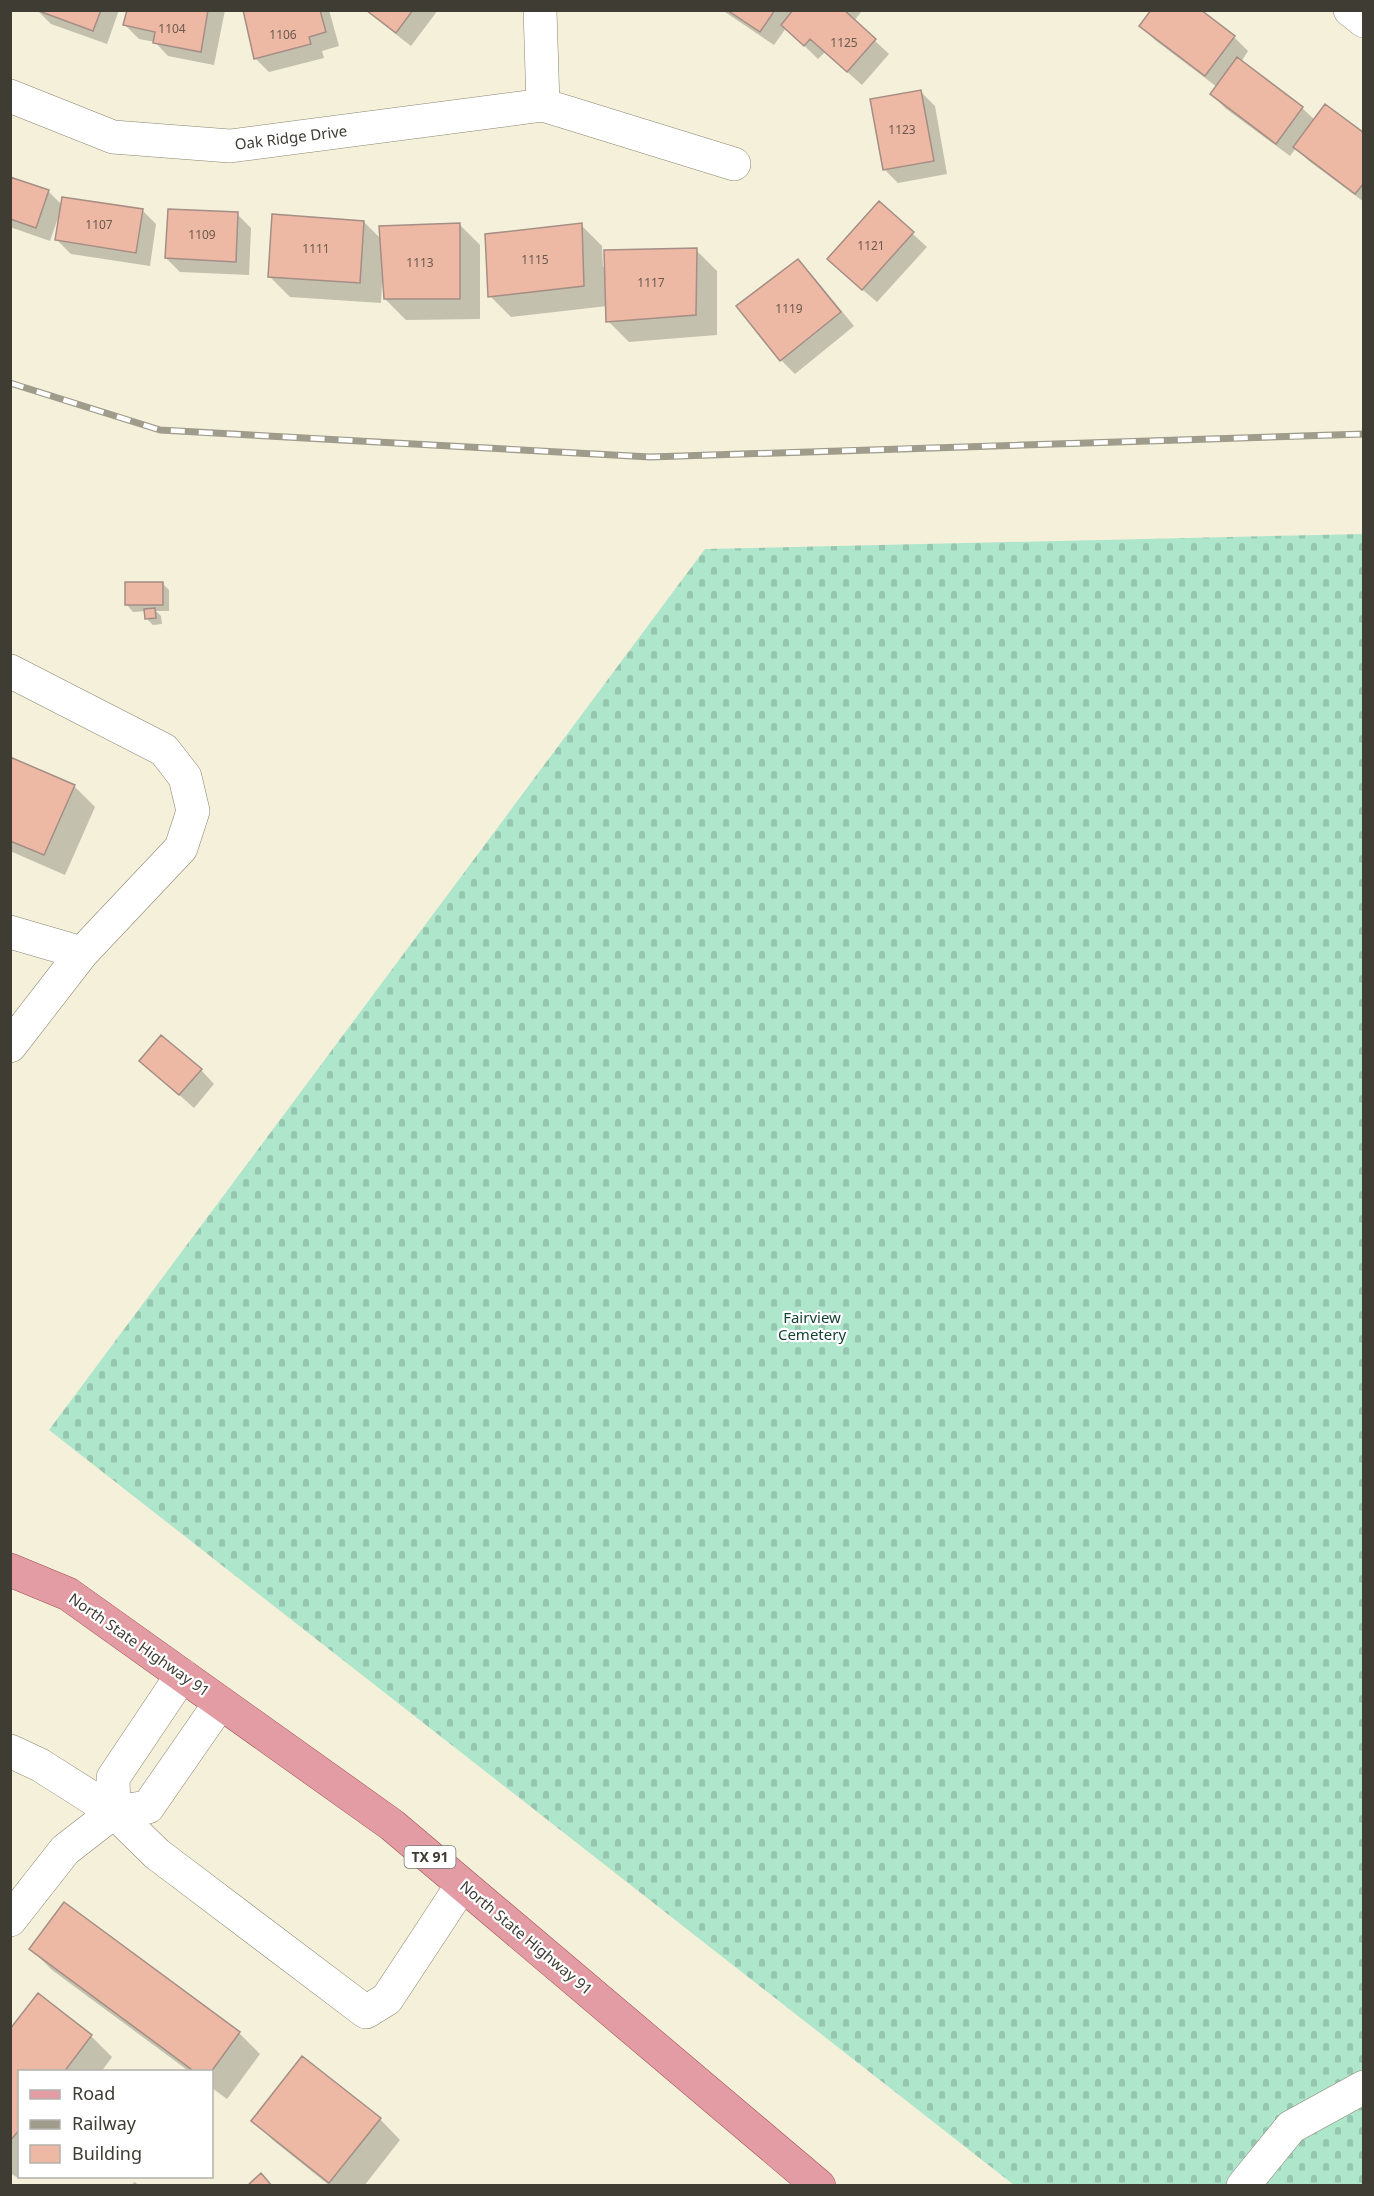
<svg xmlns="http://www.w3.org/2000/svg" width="1374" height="2196" viewBox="0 0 1374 2196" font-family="'Noto Sans',sans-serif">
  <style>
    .cemetery { fill: url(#cemetery-stones) }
    .shadow { fill: #0003 }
    .building { fill: #edb8a4; stroke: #a48e85; stroke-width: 1.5 }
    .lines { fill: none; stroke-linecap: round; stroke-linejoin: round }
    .minor-casing { stroke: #8a8571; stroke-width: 34 }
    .major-casing { stroke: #9e5055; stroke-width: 34 }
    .minor { stroke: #fff; stroke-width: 33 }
    .major { stroke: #e49ca4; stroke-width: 33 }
    .rail-casing { stroke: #9f9c8c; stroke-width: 7 }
    .rail { stroke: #fff; stroke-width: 4.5; stroke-dasharray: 14; stroke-linecap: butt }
    .labels { text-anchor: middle; stroke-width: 4.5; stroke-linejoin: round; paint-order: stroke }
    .number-label { font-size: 12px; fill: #6a5b4f }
    .shield { fill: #fff; stroke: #787670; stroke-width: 1.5 }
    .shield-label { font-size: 14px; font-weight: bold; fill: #3e3c33 }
    .street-label { font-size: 15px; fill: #3e3c33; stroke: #fff }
    .park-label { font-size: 15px; fill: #144231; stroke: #fff }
  </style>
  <defs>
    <pattern id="cemetery-stones" width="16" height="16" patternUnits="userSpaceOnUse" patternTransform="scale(1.5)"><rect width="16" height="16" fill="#aee6cc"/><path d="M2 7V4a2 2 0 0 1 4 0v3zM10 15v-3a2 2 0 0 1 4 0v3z" fill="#97c6b0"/></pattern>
  </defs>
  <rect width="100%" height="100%" fill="#f5f0da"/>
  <path class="cemetery" d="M1363,534V2185H1014L49,1430L705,549Z"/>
  <path class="shadow" d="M37,10H119L107,44L51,24Z
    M128,10H225L214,65L168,56L155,42L139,39L125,25Z
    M245,10H329L339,46L322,51L324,58L269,72L255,58Z
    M365,10H438L411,46Z
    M722,10H860L861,12L854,21L889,54L862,85L825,52L818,59L786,28L774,45Z
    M1199,10L1234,37L1248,51L1241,62L1302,108L1315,120L1364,135V202L1309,161L1296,148L1290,156L1225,108L1212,94L1217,87L1155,40L1141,26Z
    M921,92L935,106L947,174L898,183L884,169Z
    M10,178L48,191L62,205L142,210L156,224L150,266L71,254L57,240L60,215H59L50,241L10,227Z
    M879,203L927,247L877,302L843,273Z
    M237,214L251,228L249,275L180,272L166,258Z
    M364,222L381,239L459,224L480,245V319L406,320L385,299L384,283H382L381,303L290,297L269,276Z
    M581,225L602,246L603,267L696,250L717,271V335L629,342L608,321L607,306L511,317L490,296Z
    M798,261L812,275L854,326L795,374L781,360Z
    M162,583L169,590V611H156L161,616L162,624L153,625L147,619L146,611L133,612L127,605Z
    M10,759L74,786L95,807L65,875L10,851Z
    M141,1061L201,1070L214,1084L194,1108Z
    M64,1904L239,2033L260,2054L227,2099L212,2088V2072H190L52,1970L31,1949Z
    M10,2032L91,2036L112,2057L101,2072H20L18,2178L10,2173Z
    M380,2119L400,2140L364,2186H330L274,2141L253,2121Z
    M135,2182L139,2186H129Z"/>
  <path class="building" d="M36,10H101L93,31Z
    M127,10H208L201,52L153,43L155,32L123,25Z
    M243,10H320L326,32L309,37L311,44L254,59Z
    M366,10H413L396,33Z
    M727,10H775L760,32Z
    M793,10H844L876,39L847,72L810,39L804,46L781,25Z
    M1151,10H1201L1235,36L1205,76L1139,26Z
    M1237,57L1303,107L1276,144L1210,94Z
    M921,90L934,161L883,170L870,99Z
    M1325,104L1364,133V183L1355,194L1293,147Z
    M10,177L49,190L36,228L10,219Z
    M62,197L143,209L136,253L55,240Z
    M879,201L914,232L862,290L827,259Z
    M168,209L238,212L236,262L165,258Z
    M272,214L364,221L360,283L268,277Z
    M460,223V299H384L379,226Z
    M582,223L584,286L488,297L485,234Z
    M697,248L696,315L606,322L604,250Z
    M798,259L841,312L780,361L736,306Z
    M125,582H163V605H125Z
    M155,608L156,618L145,619L144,609Z
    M10,757L75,785L44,855L10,841Z
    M161,1035L202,1069L179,1095L139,1061Z
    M64,1902L240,2032L211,2072H195L29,1949Z
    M38,1993L92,2035L64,2072H20V2129L10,2141V2029Z
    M302,2056L381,2118L329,2183L251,2121Z
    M261,2173L272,2186H247Z"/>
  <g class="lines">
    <defs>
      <path id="minor" d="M540,10L543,105L734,164
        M1350,10L1364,21
        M10,96L113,137L230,146L543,105
        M10,671L164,750L185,777L193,811L181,848L82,953
        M10,932L82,953L10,1046
        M182,1675L113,1778L114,1812L148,1807L220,1703
        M10,1751L40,1765L114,1812L157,1854L366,2012L387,1999L462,1885
        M10,1920L65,1850L114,1812
        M1243,2186L1291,2127L1364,2087"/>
      <path id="major" d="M10,1570L68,1594L392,1825L819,2186"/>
    </defs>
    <use href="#minor" class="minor-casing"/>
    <use href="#major" class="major-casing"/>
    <use href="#minor" class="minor"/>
    <use href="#major" class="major"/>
    <defs>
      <path id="rail" d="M10,383L160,430L650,457L1364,434"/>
    </defs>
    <use href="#rail" class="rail-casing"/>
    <use href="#rail" class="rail"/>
  </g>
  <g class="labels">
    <g class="number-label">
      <text x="172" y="33">1104</text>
      <text x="283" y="39">1106</text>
      <text x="844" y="47">1125</text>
      <text x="902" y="134">1123</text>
      <text x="99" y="229">1107</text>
      <text x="202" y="239">1109</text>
      <text x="871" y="250">1121</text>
      <text x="316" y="253">1111</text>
      <text x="535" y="264">1115</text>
      <text x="420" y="267">1113</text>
      <text x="651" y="287">1117</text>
      <text x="789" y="313">1119</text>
    </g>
    <rect class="shield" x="404.5" y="1846" width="51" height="22" rx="4.5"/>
    <g class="shield-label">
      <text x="430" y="1862">TX 91</text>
    </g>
    <g class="street-label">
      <text transform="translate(291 138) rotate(-7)" y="5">Oak Ridge Drive</text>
      <text transform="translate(139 1645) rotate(35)" y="5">North State Highway 91</text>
      <text transform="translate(526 1938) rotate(40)" y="5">North State Highway 91</text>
    </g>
    <g class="park-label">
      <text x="812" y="1323">Fairview<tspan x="812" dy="17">Cemetery</tspan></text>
    </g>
  </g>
  <rect width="1374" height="2196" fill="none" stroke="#3e3c33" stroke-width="24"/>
  <rect x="18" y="2070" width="195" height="108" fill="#ffffff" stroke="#b2b1ad" stroke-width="1.5"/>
  <rect x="30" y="2090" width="30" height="9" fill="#e49ca4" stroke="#b2b1ad" stroke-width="1.5"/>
  <text x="72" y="2100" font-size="18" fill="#3e3c33">Road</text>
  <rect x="30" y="2120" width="30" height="9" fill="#9f9c8c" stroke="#b2b1ad" stroke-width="1.5"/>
  <text x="72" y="2130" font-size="18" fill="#3e3c33">Railway</text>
  <rect x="30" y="2145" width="30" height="18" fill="#edb8a4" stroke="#b2b1ad" stroke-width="1.5"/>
  <text x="72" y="2160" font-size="18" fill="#3e3c33">Building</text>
</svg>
